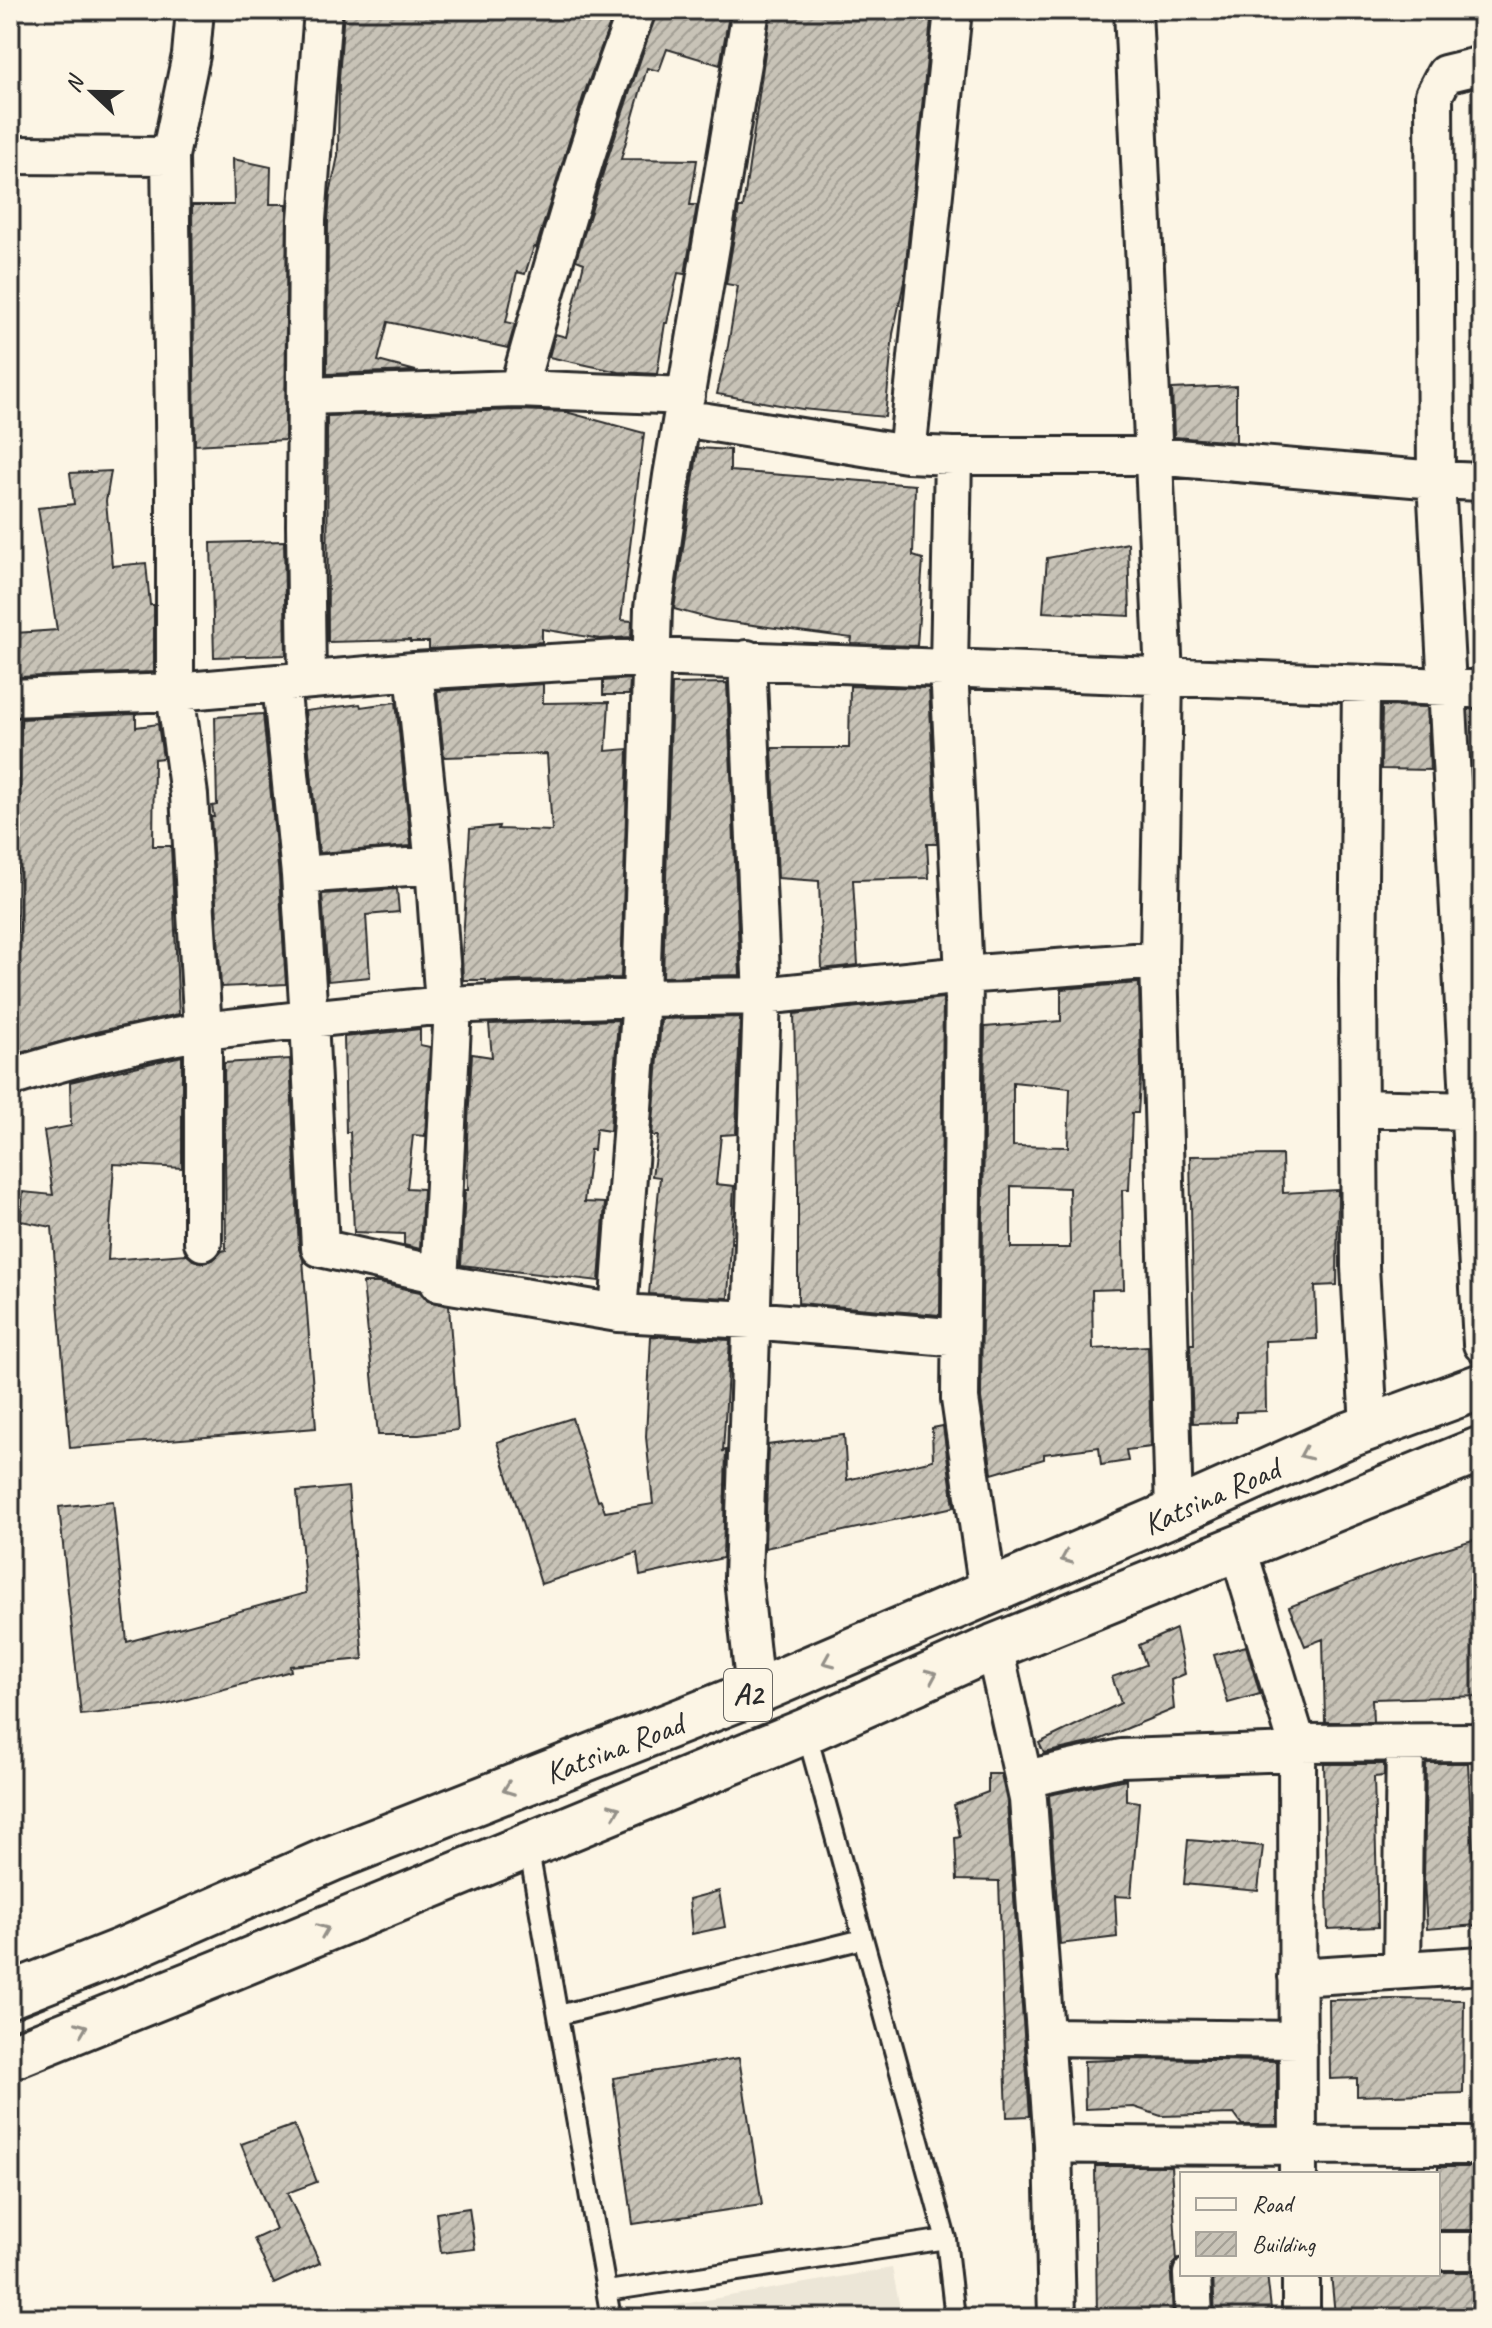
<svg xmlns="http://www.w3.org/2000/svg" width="1492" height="2328" viewBox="0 0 1492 2328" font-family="Caveat,sans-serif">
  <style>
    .built { fill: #ece6d7 }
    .building { fill: url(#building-hatch); stroke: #2b2b2b; stroke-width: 2; fill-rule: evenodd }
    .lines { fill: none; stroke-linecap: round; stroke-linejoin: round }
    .lane-casing { stroke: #2b2b2b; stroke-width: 24 }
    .street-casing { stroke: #2b2b2b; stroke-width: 42 }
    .highway-casing { stroke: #2b2b2b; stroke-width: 50 }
    .lane { stroke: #fcf5e5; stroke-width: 18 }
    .street { stroke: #fcf5e5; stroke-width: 36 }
    .highway { stroke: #fcf5e5; stroke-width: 44 }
    .oneway { stroke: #949088 }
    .labels { text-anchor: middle; stroke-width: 6; stroke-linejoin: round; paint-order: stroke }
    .shield { fill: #fcf5e5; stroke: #6a6863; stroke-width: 2 }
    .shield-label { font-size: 30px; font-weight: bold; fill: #2b2b2b }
    .street-label { font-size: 32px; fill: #2b2b2b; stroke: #fcf5e5 }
  </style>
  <defs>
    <pattern id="building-hatch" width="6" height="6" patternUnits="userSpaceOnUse" patternTransform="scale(2)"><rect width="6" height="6" fill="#c8c3b7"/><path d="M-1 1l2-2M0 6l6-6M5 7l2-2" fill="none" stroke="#a39f95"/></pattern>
  </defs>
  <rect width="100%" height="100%" fill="#fcf5e5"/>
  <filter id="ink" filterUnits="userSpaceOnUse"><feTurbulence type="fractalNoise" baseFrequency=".0125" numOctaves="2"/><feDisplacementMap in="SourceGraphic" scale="16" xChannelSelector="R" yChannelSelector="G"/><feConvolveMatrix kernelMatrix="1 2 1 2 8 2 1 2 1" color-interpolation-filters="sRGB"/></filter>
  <g filter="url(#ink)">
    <path class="built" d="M892,2268L902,2318H630L637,2310L654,2309Z"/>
    <path class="building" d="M344,10H615L583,97L536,248L534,247L525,274L517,272L506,322L515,324L508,348L388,322L378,361L416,371L327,374L328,221L330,194L338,156L339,79Z
      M657,10H730L720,65L667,49L659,71L647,68L621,159L697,160L690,205H697L685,274L678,273L667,323H665L657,374L619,372L549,357L555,334L566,337L584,263L576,260L608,157Z
      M771,10H932L904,282L893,334L885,417L802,409L717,394L728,346L738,286L726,284L739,208H743Z
      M233,159L271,167L270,204H287L285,440L195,445L192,205H234Z
      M1236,386V442L1174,437L1172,389Z
      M518,410L566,412L644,433L621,620L632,621L631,637L600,639L542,629V642L429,649V642H410V640L328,642L327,416Z
      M698,448L730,450V471L915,485L913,556L923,559L917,646L851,644L852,638L715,620L674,609Z
      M111,471L106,501L112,566L146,563L150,605H154V672L17,677L16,633L57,630L38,508L74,504L70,473Z
      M284,541L286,655L214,657L211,543Z
      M1128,543L1130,616L1043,612L1047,558Z
      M630,679L629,695H603V681Z
      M727,683L740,975L663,977L672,684Z
      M543,684V703L609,702L606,751L628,749L621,978L486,982V980H463L462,956L470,829L499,826L498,829L552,831L547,754L444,757L437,691Z
      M850,686L929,688L937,844H927L929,878L853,880L858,965L822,969L819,881L778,878L772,748H849Z
      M396,702L411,846L319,853L305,711L360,704L361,707Z
      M1382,706L1427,707L1430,770L1381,769Z
      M136,714V727L158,724L163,758L154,759L153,846H171L179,1014L100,1031L16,1054L18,802H20L21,719Z
      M263,714L279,877L286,984L221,987L211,817H214L212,806L217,805L215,717Z
      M397,889L399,912L366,915L370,977L328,981L322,894Z
      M1139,983L1141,1067L1138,1113H1132L1129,1190H1122L1124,1289L1092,1290L1093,1349L1148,1346L1151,1447L1126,1450L1128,1461L1101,1465L1099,1447L1044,1454V1459L992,1474L981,1398L985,1027L1061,1021V989ZM1013,1082L1070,1088L1068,1147L1013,1146ZM1011,1186L1069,1188L1070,1248H1011Z
      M943,998L940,1315L798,1303V1179L794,1014Z
      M740,1017L736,1134L721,1135L716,1184L734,1186L728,1298L649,1294L660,1177L652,1176L658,1136H652L661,1019Z
      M618,1020L610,1131L596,1129L594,1150H590L584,1202L605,1203L599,1281L461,1265L465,1190H468L467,1138L472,1054L492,1057L489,1024Z
      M420,1029V1045L430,1047L425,1136L413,1135L407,1188L423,1189L420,1249L404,1245V1234L354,1232L350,1132H346L344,1037Z
      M182,1056V1168L114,1164L108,1260L186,1254L193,1260L204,1263L213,1260L222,1251L226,1250L224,1063L290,1059L299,1249L303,1259L316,1428L70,1448L52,1227L21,1221L23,1192L53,1195L44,1131L71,1126L70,1082Z
      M1282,1155L1283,1193L1338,1190L1337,1285L1315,1286L1317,1339L1265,1341L1266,1411L1236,1412V1422L1193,1423L1190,1344H1194L1190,1156Z
      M363,1283H379L420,1292L428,1301L449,1306L458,1430L419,1435H378Z
      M651,1336L730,1340L723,1451L726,1450L723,1558L640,1576L637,1553L541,1584L497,1442L572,1418L598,1501L601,1500L605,1512L653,1504L646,1437Z
      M943,1426L954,1507L765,1548L768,1445L844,1435L847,1480L933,1460L932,1428Z
      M348,1487L363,1659L290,1666L291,1671L162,1706L81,1715L59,1507L113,1501L127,1642L306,1593L297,1492Z
      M1482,1537V1696L1372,1699L1373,1722H1325L1323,1639L1305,1646L1289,1607L1414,1558Z
      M1176,1629L1185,1674L1171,1680L1174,1709L1094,1742L1044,1753L1039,1743L1121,1703L1112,1677L1146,1665L1139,1645Z
      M1246,1646L1260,1694L1228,1703L1214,1655Z
      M1426,1763H1468L1477,1925L1427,1929L1424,1881Z
      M1324,1764H1384V1776L1374,1777L1378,1927L1328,1929Z
      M988,1774H1001L1007,1802L1030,2116L1007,2117L999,1881L957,1880L955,1838L960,1837L954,1805L988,1792Z
      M1126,1779V1800L1139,1802L1131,1897L1115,1896L1117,1937L1060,1944L1049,1795Z
      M1188,1840L1263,1846L1258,1891L1184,1884Z
      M719,1891L725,1927L692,1934L689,1899Z
      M1395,1999L1464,2000L1463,2093L1357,2096V2078L1330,2079L1329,2000Z
      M739,2058L762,2205L633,2224L613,2078Z
      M1142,2059L1277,2061V2125H1242L1234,2114L1161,2116L1134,2107L1085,2109L1084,2061Z
      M294,2125L317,2182L287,2193L320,2263L274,2284L254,2239L276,2229L241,2144Z
      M1095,2166H1171L1177,2261L1173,2265L1171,2275L1173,2318H1097Z
      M1438,2167H1482V2230H1438Z
      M469,2208L475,2249L441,2253L436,2213Z
      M1438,2272H1482V2315H1335L1331,2274H1438Z
      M1213,2274H1267L1272,2318H1215Z"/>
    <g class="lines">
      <defs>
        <path id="lane" d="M806,1731L946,2239L955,2318
          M528,1845L611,2318
          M559,2015L863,1939
          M608,2291L946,2239"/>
        <path id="street" d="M751,10L672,476L653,608L641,998L762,996L964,975L960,1399L988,1592
          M1133,10L1164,676L1159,960
          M1482,65L1445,74L1434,95L1436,480L1482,1344
          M10,155L170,156
          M518,389C554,262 589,133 637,10
          M306,396L518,389L686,396
          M682,418L907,454L953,456H1154L1436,480L1482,482
          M907,454L953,10
          M953,456L949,668L964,975L1159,960L1174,1513
          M747,659L762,996L743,1578L755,1692
          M414,671L434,865L444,1005
          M307,680L305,525L307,220L323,10
          M1361,684L1358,980L1360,1267L1369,1427
          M10,698L175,692L414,671L652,657L1448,687L1482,690
          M300,875L434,865
          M10,1078C73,1057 137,1043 203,1031L189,795L175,692V486L170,156L191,55L195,10
          M1359,1108L1470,1111
          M203,1242V1031L309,1019L300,875L281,683
          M439,1283L453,1005
          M618,1313L439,1283L436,1274L320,1248L309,1019L444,1005L641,998L618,1313L751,1320L961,1338
          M1238,1549L1297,1743L1298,2174
          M994,1647L1028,1799L1053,2144L1057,2318
          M1297,1743L1482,1742
          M1025,1779L1121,1758L1296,1752
          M1402,1970L1405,1742
          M1297,1977L1482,1965
          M1045,2037L1298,2040
          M1053,2144C1196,2147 1339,2145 1482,2146
          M1438,2251H1482
          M1192,2274L1194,2318
          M1301,2274V2318"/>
        <path id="highway" d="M10,1995L124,1950L331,1859L755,1692L1174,1513L1346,1436L1482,1386
          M10,2057L221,1972L806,1731L994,1647L1482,1449"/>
      </defs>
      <use href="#lane" class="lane-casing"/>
      <use href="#street" class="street-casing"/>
      <use href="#highway" class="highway-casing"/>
      <use href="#lane" class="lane"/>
      <use href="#street" class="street"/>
      <use href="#highway" class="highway"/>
    </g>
    <defs><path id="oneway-chevron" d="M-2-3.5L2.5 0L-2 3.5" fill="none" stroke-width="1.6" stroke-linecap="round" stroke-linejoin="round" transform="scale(2)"/></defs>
    <g class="oneway">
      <use href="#oneway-chevron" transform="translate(1305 1454) rotate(156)"/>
      <use href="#oneway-chevron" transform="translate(1066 1558) rotate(157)"/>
      <use href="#oneway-chevron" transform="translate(828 1661) rotate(157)"/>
      <use href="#oneway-chevron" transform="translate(932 1675) rotate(-24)"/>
      <use href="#oneway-chevron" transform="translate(508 1789) rotate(159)"/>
      <use href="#oneway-chevron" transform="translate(615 1810) rotate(-22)"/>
      <use href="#oneway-chevron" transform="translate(323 1930) rotate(-22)"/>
      <use href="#oneway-chevron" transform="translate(82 2028) rotate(-22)"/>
    </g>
  </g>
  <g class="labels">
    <rect class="shield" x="724" y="1669" width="48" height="52" rx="6"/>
    <g class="shield-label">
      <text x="748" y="1705">A2</text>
    </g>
    <g class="street-label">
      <text transform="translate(1211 1496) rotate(-24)" y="11">Katsina Road</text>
      <text transform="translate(614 1748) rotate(-21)" y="11">Katsina Road</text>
    </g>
  </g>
  <rect width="1492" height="2328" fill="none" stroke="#fcf5e5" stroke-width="40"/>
  <rect x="20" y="20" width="1452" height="2288" fill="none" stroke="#2b2b2b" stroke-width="3" filter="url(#ink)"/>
  <rect x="1180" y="2172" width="260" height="104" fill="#fcf5e5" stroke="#a8a49b" stroke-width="2"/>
  <rect x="1196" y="2198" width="40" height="12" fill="#fcf5e5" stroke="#a8a49b" stroke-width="2"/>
  <text x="1252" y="2212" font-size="24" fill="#2b2b2b">Road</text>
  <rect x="1196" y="2232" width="40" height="24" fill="url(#building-hatch)" stroke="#a8a49b" stroke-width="2"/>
  <text x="1252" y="2252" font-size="24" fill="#2b2b2b">Building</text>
  <g transform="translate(92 92) rotate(292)" stroke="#fcf5e5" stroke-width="6" paint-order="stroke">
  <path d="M0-6L14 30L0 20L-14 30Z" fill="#2b2b2b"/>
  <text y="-12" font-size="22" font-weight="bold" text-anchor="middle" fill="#2b2b2b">N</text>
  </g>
</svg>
